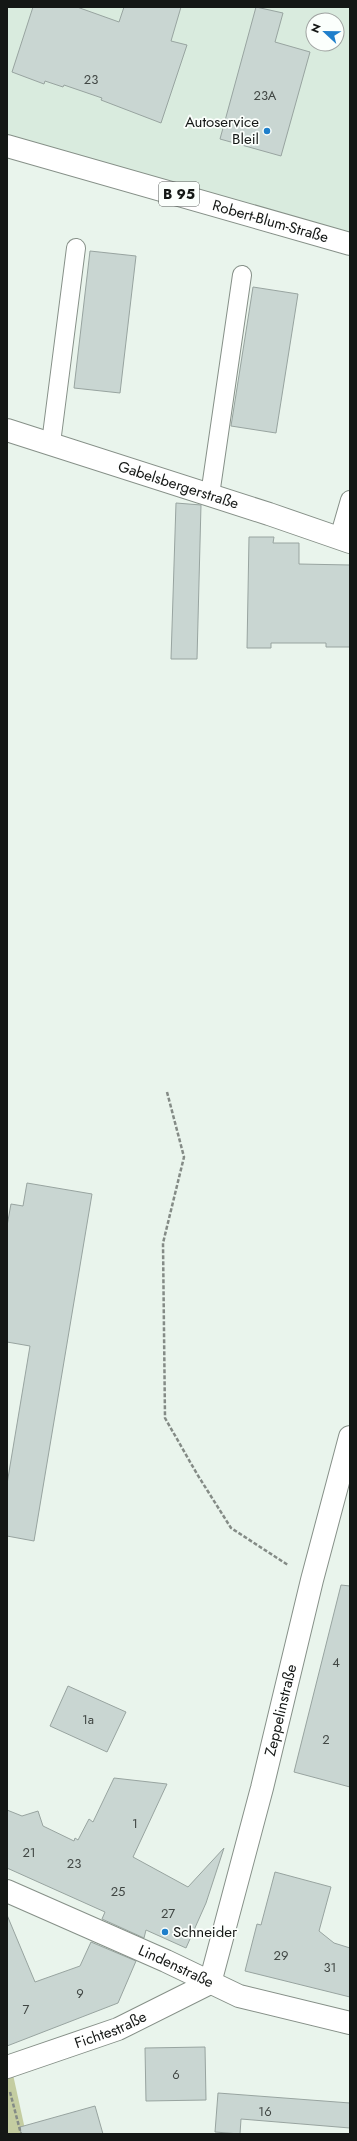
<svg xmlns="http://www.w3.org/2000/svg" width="357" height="2141" viewBox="0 0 357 2141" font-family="Jost,sans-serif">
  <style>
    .built { fill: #d9ebde; fill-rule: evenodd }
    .green { fill: #c4cda1 }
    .building { fill: #c9d6d2; stroke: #98a4a0 }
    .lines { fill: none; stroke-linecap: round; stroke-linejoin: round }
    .lane-casing { stroke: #869088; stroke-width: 20 }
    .street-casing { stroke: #869088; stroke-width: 24 }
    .primary-casing { stroke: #869088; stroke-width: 24 }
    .path { stroke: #848b86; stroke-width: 2.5; stroke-dasharray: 4 2; stroke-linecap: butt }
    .lane { stroke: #fff; stroke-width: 18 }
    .street { stroke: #fff; stroke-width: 22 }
    .primary { stroke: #fff; stroke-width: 22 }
    .poi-dot { fill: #1f7fcb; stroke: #fbfffc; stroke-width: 1.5 }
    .labels { text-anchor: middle; stroke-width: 3.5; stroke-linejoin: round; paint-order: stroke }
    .number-label { font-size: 13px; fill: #414744 }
    .shield { fill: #fbfffc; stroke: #595d5a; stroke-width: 1 }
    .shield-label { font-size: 14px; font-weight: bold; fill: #141715 }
    .poi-label { font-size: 15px; fill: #141715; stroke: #fbfffc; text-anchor: end }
    .street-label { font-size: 15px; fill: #141715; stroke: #fbfffc }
  </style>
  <rect width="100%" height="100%" fill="#e9f4ec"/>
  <path class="built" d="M7,7H350V244L7,146ZM313,20H337V44H313Z"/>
  <path class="green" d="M12,2070L26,2134H7V2071Z"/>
  <path class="building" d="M33,7H77L119,22L124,7H181L171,41L187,45L161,123L101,100L102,98L64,85L63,87L45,81L44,84L12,72Z
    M256,7L283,13L275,42L310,52L281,156L220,139Z
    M90,251L136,256L120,393L74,388Z
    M253,287L298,294L276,433L231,426Z
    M176,503L201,505L197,659H171Z
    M249,537H274L273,543H299V564L350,565V647H326V643H271V648H247Z
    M27,1183L92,1194L34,1541L7,1536V1484L30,1346L7,1342V1226L11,1204L23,1206Z
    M341,1585L350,1586V1787L294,1772Z
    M68,1686L126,1712L107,1752L50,1726Z
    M114,1778L167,1784L133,1857L188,1887L224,1848L206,1903L186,1948L146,1930L144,1938L102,1919L105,1912L7,1868V1810L22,1816L38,1811L43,1826L74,1841L75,1838L78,1840L89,1819L93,1822Z
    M275,1872L331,1887L319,1931L334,1943L350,1948V1997L245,1971L257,1924L261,1925Z
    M7,1915L35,1982L80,1966L91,1942L136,1961L118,2003L7,2046Z
    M205,2047L206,2100L146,2101L145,2048Z
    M218,2093L350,2103V2128L241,2119L240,2134L215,2132Z
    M95,2106L103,2134H21L20,2127Z"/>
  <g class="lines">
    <defs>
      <path id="lane" d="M51,443L76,248
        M210,495L242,275
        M339,538L350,500"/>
      <g id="street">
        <path id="s1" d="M7,430L269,514L350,542"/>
        <path id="s2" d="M7,1891L166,1961L239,1996L350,2023"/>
        <path id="s3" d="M7,2067L118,2029L210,1983L262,1788L312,1580L350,1437"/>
      </g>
      <g id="primary">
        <path id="s4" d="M7,146L350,244"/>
      </g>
    </defs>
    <use href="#lane" class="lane-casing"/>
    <use href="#street" class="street-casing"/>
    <use href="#primary" class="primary-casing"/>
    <path class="path" d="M167,1092L184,1157L163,1243L165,1418L197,1474L231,1528L288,1565
      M10,2092L21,2134"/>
    <use href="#lane" class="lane"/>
    <use href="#street" class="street"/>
    <use href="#primary" class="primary"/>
  </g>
  <g class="poi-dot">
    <circle cx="267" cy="131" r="4"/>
    <circle cx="165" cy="1932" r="4"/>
  </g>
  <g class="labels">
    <g class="number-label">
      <text x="91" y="84">23</text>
      <text x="265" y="100">23A</text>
      <text x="336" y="1667">4</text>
      <text x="88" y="1724">1a</text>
      <text x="326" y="1744">2</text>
      <text x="135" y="1828">1</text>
      <text x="29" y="1857">21</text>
      <text x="74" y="1868">23</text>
      <text x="118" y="1896">25</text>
      <text x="168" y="1918">27</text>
      <text x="281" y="1960">29</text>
      <text x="330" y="1972">31</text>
      <text x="80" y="1998">9</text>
      <text x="26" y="2014">7</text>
      <text x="176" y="2079">6</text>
      <text x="265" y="2116">16</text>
    </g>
    <rect class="shield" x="159" y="182" width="40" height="24" rx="3"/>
    <g class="shield-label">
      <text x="179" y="199">B 95</text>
    </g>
    <g class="poi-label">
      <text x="259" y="127">Autoservice<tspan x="259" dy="17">Bleil</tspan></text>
      <text x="173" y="1937" text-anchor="start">Schneider</text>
    </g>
    <g class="street-label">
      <text dy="5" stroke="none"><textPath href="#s4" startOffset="274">Robert-Blum-Straße</textPath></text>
      <text dy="5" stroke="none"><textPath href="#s1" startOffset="180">Gabelsbergerstraße</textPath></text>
      <text dy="5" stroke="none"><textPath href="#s3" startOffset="502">Zeppelinstraße</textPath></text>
      <text dy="5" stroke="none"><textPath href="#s2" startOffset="185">Lindenstraße</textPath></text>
      <text dy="5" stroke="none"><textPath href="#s3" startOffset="110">Fichtestraße</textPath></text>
    </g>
  </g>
  <rect width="357" height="2141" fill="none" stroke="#141715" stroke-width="16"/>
  <g transform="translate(325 32) rotate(292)"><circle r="19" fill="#fbfffc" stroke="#9fa2a0"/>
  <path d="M0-3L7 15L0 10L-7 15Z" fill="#1f7fcb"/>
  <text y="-6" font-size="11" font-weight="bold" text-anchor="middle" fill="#141715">N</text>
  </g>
</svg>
